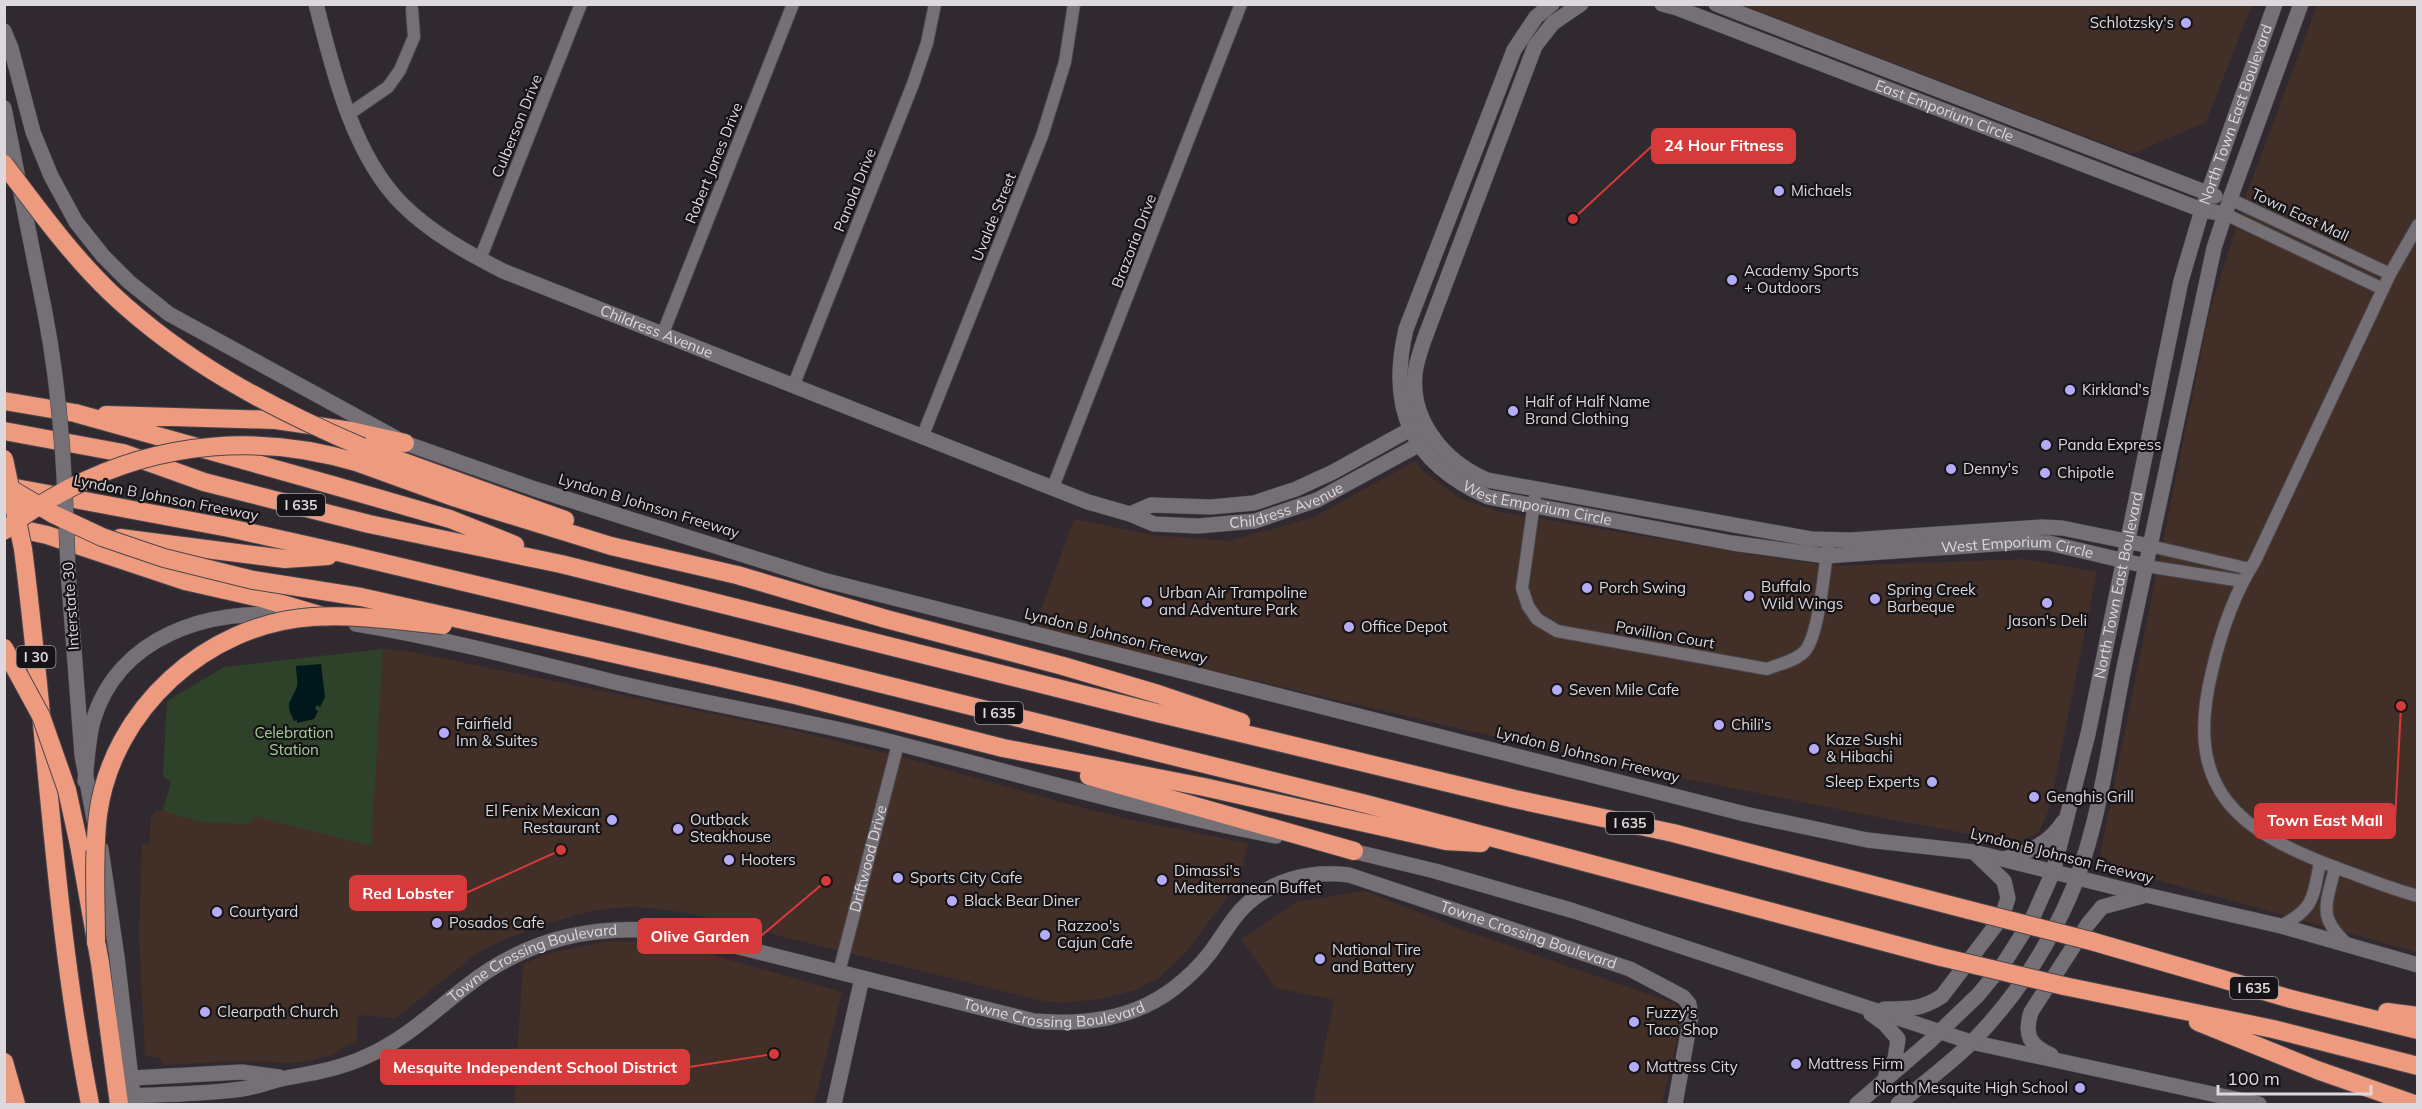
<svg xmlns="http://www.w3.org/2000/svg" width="2422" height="1109" viewBox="0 0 2422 1109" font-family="Mulish,sans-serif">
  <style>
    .commercial { fill: #412f28 }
    .green { fill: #2d4228 }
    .water { fill: #00181c }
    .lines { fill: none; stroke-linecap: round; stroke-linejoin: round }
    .street-casing { stroke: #4b464b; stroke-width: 14 }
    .secondary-casing { stroke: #4b464b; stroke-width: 16 }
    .highway-casing { stroke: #4b464b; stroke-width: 20 }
    .street { stroke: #757076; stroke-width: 12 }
    .secondary { stroke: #757076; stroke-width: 15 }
    .highway { stroke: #ee9a7f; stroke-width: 18 }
    .secondary-bridge-casing { stroke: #4b464b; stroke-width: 16; stroke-linecap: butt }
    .highway-bridge-casing { stroke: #4b464b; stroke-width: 20; stroke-linecap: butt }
    .secondary-bridge { stroke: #757076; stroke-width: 15 }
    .highway-bridge { stroke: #ee9a7f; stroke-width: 18 }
    .poi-dot { fill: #b5acf8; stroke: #161416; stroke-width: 2 }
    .labels { text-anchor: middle; stroke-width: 4.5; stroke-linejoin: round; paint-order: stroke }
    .shield { fill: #161416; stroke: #a19da1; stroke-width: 1.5 }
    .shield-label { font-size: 14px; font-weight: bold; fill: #dcd8dc }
    .poi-label { font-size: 15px; fill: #dcd8dc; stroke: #161416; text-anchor: start }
    .street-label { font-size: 15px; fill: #dcd8dc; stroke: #161416 }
    .park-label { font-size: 15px; fill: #a5d19a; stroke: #161416 }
    .leader { fill: none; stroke: #d73a3a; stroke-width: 2 }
    .callout-dot { fill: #d73a3a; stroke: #161416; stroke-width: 2 }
    .callout { fill: #d73a3a; stroke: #d73a3a; stroke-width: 2 }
    .callout-label { font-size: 16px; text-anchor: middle; font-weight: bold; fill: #fff }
  </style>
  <rect width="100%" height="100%" fill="#302a30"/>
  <path class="commercial" d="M1741,5H2252L2206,122L2132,154Z
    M2317,5H2417V952L2121,870L2100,855L2209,313L2247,193Z
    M1415,461L1424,472L1461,499L1500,512L1767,557L1831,566L2025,559L2097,572L2049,810L2039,832L2017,843L1857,813L1599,761L1034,629L1074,519L1153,535L1229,541L1314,517Z
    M383,649L407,651L787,729L906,758L1057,801L1127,819L1248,843L1239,882L1186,952L1160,977L1135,990L1100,999L1061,1003L1038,1000L688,913L639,907L616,908L597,910L544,924L497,943L476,954L396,1018L358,1015L356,1044H348L333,1055L298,1063L238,1061L162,1065V1059L145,1055L139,938L142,844H149L151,817L155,811L163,810L171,782L163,776L167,701L224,667Z
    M1365,891L1463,930L1677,1004L1681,1024L1662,1104H1313L1334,1000L1276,988L1241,939L1296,902Z
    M609,941L671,943L842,992L814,1104H514L523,964L550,953Z"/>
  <path class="green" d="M383,649L371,846L255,816L248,824L200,822L163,811L171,782L163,776L167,701L224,667Z"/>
  <path class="water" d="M321,664L325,697L320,707L317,705L315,709L318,711L314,719L297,723V720L294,721C284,700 291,704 297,686C298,680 296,672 296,666Z"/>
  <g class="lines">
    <defs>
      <g id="street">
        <path d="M349,114L388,87L400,70L414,37L412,9"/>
        <path d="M2230,199L2390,274"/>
        <path d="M2225,214L2383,289"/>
        <path d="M2418,225L2390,274L2255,561C2234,594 2221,632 2212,671C2183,789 2236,831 2340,869C2365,878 2391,889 2418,896"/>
        <path d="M480,259L581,4"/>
        <path d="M663,333L793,4"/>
        <path d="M794,384L913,84L927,43L935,4"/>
        <path d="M923,435L1042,136L1065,62L1074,4"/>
        <path d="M1053,487L1241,4"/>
        <path d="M1536,489L1522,588L1528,606L1537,619L1557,631L1767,669C1779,664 1796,661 1805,651C1819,635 1824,570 1828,547"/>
        <path d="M2150,546L2250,569"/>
        <path d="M2146,566L2242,581"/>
        <path d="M2335,867C2327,905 2316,915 2347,944"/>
        <path d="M2281,926C2315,908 2313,897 2320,862"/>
        <path id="s1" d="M839,972L898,744"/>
      </g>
      <g id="secondary">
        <path id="s2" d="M316,4C333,71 353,156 403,205C431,233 468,253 503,271L1088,502L1130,514L1154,524L1198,526L1255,521L1317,500L1433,437"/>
        <path id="s3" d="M1552,4L1536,17L1514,50L1406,329C1387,410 1412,463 1488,497L1732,543L1826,556L2023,542L2049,543L2146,566"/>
        <path d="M1581,4L1553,23L1535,46L1424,340C1421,349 1418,358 1416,367C1407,418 1443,461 1487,480L1811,539L1851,540L2042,527L2062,528L2150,546"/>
        <path id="s4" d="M1662,4L1677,8L2202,210L2225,214"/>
        <path d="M1716,4L2215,196"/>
        <path d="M4,31L11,48L33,132L51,176L76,222L103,256L129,282L169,314L405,443L535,489L823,580L1745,814L1867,840L1974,852L2146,895L2281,926L2418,965"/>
        <path d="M4,108L45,313"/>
        <path d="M1130,514L1151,505L1211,507L1254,503L1296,489L1333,472L1418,425"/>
        <path d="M68,571L82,755L95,825"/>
        <path d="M356,624C442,638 526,660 610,681C701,703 794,718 884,740C1015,773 1144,811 1276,836"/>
        <path d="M85,781C87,761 88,740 93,721C118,636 210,607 290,616"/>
        <path d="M101,849L117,957L134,1104"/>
        <path d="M1344,849L1435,871L1574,911L1971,1042L2259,1104"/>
        <path d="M2004,859C2029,852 2049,844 2063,822"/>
        <path d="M1884,1009C1908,1009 1921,1010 1942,996L2002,917L2008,898L2004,881L1976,854"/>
        <path d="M1871,1014L1885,1024L1898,1039L1895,1059L1886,1075"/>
        <path d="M2051,1055C2029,1045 2024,1035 2031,1012L2088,924L2102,907L2143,896"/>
        <path d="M132,1078L242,1072L279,1077"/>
        <path id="s5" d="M133,1096C169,1094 206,1094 242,1089C257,1087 271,1081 286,1078C313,1073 339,1069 365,1057C405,1040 434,1011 468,985C534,933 610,921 691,935L1034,1021C1083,1025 1132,1020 1173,989C1186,979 1199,967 1209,954C1220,940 1229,923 1241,910C1269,880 1310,870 1349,875L1630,969L1683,997L1689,1004L1691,1016L1675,1104"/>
        <path d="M834,1104L862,978"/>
        <path id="s6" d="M1857,1104L1929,1042L1978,995L2002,966L2032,919L2053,872L2088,734L2181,281L2202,210L2275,4"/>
        <path d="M1898,1104C1922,1085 1947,1066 1970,1044C2008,1006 2041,958 2064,909C2101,831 2108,742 2126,658C2154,522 2185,385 2214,248L2230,199L2301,4"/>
      </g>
      <path id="highway" d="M4,401L75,413L332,485L450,519L515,545
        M106,415L276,420L351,431L405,443
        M4,431L123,453L204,482L369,524L561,564L1153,712L1515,799L1673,833L1969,910
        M362,447L565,520
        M359,463L456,498L611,546L737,575L886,619L1063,666L1158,694L1241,722
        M5,486L229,528L346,554L632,622L1366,804L1941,957
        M6,526L47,535L185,581L265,599L326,617
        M120,538L285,559L328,556
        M23,549C47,734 54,921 90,1104
        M713,676L795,695L1003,748L1204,787L1446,841L1481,843
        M1089,776L1354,851
        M79,845L100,963L119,1104
        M2091,941L2291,999L2418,1030
        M2064,986L2273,1029L2418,1066
        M2387,1012L2418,1016
        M2198,1022L2317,1070L2414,1104
        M4,1062L16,1104"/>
    </defs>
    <use href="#street" class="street-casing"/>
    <use href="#secondary" class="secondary-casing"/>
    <use href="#highway" class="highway-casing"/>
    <use href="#street" class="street"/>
    <use href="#secondary" class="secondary"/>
    <use href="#highway" class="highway"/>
    <defs>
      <path id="secondary-bridge" d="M45,313C62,401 65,482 68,571"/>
      <path id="highway-bridge" d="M4,164C38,209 71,255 112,294C184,362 271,408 362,447
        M4,459L23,549
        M4,485L53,514L102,537L164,558L253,580L361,597L713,676
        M4,531C24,514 47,500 70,488C161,441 262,433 359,463
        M4,648L41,716L67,790L79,845
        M1969,910L2091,941
        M96,943C96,901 93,857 98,815C112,709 207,624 312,617C355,614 400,621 443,625
        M1941,957L2064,986"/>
    </defs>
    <use href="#secondary-bridge" class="secondary-bridge-casing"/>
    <use href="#highway-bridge" class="highway-bridge-casing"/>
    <use href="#secondary-bridge" class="secondary-bridge"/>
    <use href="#highway-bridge" class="highway-bridge"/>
  </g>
  <g class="poi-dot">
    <circle cx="2186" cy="23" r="6"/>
    <circle cx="1779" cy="191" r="6"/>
    <circle cx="1732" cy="280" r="6"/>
    <circle cx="2070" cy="390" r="6"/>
    <circle cx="1513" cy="411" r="6"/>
    <circle cx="2046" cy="445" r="6"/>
    <circle cx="1951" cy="469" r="6"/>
    <circle cx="2045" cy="473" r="6"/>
    <circle cx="1587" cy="588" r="6"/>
    <circle cx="1749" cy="596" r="6"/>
    <circle cx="1875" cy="599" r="6"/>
    <circle cx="1147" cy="602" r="6"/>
    <circle cx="2047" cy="603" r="6"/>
    <circle cx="1349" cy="627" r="6"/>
    <circle cx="1557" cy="690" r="6"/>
    <circle cx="1719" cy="725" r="6"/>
    <circle cx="444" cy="733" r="6"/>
    <circle cx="1814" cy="749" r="6"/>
    <circle cx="1932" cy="782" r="6"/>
    <circle cx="2034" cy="797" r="6"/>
    <circle cx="612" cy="820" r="6"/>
    <circle cx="678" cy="829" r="6"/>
    <circle cx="729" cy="860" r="6"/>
    <circle cx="898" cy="878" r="6"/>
    <circle cx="1162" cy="880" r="6"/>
    <circle cx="952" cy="901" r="6"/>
    <circle cx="217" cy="912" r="6"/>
    <circle cx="437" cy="923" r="6"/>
    <circle cx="1045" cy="935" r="6"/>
    <circle cx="1320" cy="959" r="6"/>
    <circle cx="205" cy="1012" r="6"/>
    <circle cx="1634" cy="1022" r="6"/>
    <circle cx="1796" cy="1064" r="6"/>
    <circle cx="1634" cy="1067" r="6"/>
    <circle cx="2080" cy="1088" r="6"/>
  </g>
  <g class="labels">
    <g class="shield">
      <rect x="277" y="494" width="48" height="22" rx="4.5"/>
      <rect x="16.5" y="646" width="39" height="22" rx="4.5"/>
      <rect x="975" y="702" width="48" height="22" rx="4.5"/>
      <rect x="1606" y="812" width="48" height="22" rx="4.5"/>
      <rect x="2230" y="977" width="48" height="22" rx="4.5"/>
    </g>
    <g class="shield-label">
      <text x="301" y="510">I 635</text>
      <text x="36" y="662">I 30</text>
      <text x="999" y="718">I 635</text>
      <text x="1630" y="828">I 635</text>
      <text x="2254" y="993">I 635</text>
    </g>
    <g class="poi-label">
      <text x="2174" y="28" text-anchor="end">Schlotzsky's</text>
      <text x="1791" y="196">Michaels</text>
      <text x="1744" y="276">Academy Sports<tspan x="1744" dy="17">+ Outdoors</tspan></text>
      <text x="2082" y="395">Kirkland's</text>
      <text x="1525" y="407">Half of Half Name<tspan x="1525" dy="17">Brand Clothing</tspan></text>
      <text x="2058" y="450">Panda Express</text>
      <text x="1963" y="474">Denny's</text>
      <text x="2057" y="478">Chipotle</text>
      <text x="1761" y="592">Buffalo<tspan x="1761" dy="17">Wild Wings</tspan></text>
      <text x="1599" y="593">Porch Swing</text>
      <text x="1887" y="595">Spring Creek<tspan x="1887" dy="17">Barbeque</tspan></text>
      <text x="1159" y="598">Urban Air Trampoline<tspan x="1159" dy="17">and Adventure Park</tspan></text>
      <text x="2047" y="626" text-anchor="middle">Jason's Deli</text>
      <text x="1361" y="632">Office Depot</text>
      <text x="1569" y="695">Seven Mile Cafe</text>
      <text x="456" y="729">Fairfield<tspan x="456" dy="17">Inn &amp; Suites</tspan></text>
      <text x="1731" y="730">Chili's</text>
      <text x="1826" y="745">Kaze Sushi<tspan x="1826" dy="17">&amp; Hibachi</tspan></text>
      <text x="1920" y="787" text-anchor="end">Sleep Experts</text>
      <text x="2046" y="802">Genghis Grill</text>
      <text x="600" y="816" text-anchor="end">El Fenix Mexican<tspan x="600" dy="17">Restaurant</tspan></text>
      <text x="690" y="825">Outback<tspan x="690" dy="17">Steakhouse</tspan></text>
      <text x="741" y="865">Hooters</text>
      <text x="1174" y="876">Dimassi's<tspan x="1174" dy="17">Mediterranean Buffet</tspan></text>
      <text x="910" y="883">Sports City Cafe</text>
      <text x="964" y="906">Black Bear Diner</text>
      <text x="229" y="917">Courtyard</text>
      <text x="449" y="928">Posados Cafe</text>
      <text x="1057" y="931">Razzoo's<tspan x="1057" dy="17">Cajun Cafe</tspan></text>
      <text x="1332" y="955">National Tire<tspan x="1332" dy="17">and Battery</tspan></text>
      <text x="217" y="1017">Clearpath Church</text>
      <text x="1646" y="1018">Fuzzy's<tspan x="1646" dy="17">Taco Shop</tspan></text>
      <text x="1808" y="1069">Mattress Firm</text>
      <text x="1646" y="1072">Mattress City</text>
      <text x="2068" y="1093" text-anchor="end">North Mesquite High School</text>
    </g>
    <g class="street-label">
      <text dy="5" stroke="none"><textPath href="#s4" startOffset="302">East Emporium Circle</textPath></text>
      <text dy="5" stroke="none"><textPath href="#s6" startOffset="1088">North Town East Boulevard</textPath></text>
      <text transform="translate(517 126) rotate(-68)" y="5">Culberson Drive</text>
      <text transform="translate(714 163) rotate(-68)" y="5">Robert Jones Drive</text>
      <text transform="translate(855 190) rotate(-68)" y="5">Panola Drive</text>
      <text transform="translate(2300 215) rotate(25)" y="5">Town East Mall</text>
      <text transform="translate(994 217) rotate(-68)" y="5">Uvalde Street</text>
      <text transform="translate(1134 241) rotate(-69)" y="5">Brazoria Drive</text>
      <text dy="5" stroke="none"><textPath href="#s2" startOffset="507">Childress Avenue</textPath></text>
      <text transform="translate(166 498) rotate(11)" y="5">Lyndon B Johnson Freeway</text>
      <text dy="5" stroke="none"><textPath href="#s3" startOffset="616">West Emporium Circle</textPath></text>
      <text dy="5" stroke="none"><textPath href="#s2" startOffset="1176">Childress Avenue</textPath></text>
      <text transform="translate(649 506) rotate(17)" y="5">Lyndon B Johnson Freeway</text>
      <text dy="5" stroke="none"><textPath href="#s3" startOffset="1102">West Emporium Circle</textPath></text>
      <text dy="5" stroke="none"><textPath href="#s6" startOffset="602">North Town East Boulevard</textPath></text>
      <text transform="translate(71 606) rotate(-94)" y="5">Interstate 30</text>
      <text transform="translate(1665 635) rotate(10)" y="5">Pavillion Court</text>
      <text transform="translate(1116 636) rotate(14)" y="5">Lyndon B Johnson Freeway</text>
      <text transform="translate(1588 755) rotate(14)" y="5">Lyndon B Johnson Freeway</text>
      <text transform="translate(2062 856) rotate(14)" y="5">Lyndon B Johnson Freeway</text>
      <text dy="5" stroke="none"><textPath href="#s1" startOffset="117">Driftwood Drive</textPath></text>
      <text dy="5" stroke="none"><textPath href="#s5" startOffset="1510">Towne Crossing Boulevard</textPath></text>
      <text dy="5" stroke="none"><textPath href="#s5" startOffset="432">Towne Crossing Boulevard</textPath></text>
      <text dy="5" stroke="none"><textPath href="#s5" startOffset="972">Towne Crossing Boulevard</textPath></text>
    </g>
    <g class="park-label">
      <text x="294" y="738">Celebration<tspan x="294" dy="17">Station</tspan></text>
    </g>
  </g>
  <path class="leader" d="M1573 219L1652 146M2401 706L2395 821M561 850L466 893M826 881L761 936M774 1054L689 1067"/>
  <g class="callout-dot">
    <circle cx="1573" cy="219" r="6"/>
    <circle cx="2401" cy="706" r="6"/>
    <circle cx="561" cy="850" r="6"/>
    <circle cx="826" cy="881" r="6"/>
    <circle cx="774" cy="1054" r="6"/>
  </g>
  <g class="callout">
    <rect x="1652" y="129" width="143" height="34" rx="6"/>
    <rect x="2255" y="804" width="140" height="34" rx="6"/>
    <rect x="350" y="876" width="116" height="34" rx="6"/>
    <rect x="638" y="919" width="123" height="34" rx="6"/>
    <rect x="381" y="1050" width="308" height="34" rx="6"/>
  </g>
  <g class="callout-label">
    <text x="1724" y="151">24 Hour Fitness</text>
    <text x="2325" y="826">Town East Mall</text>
    <text x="408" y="899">Red Lobster</text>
    <text x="700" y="942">Olive Garden</text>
    <text x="535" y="1073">Mesquite Independent School District</text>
  </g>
  <rect width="2422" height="1109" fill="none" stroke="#dcd8dc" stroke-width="12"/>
  <path d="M2218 1085v9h153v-9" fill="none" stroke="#dcd8dc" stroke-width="3"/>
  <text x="2227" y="1085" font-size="18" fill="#dcd8dc" stroke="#161416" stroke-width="4.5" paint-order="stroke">100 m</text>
</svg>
